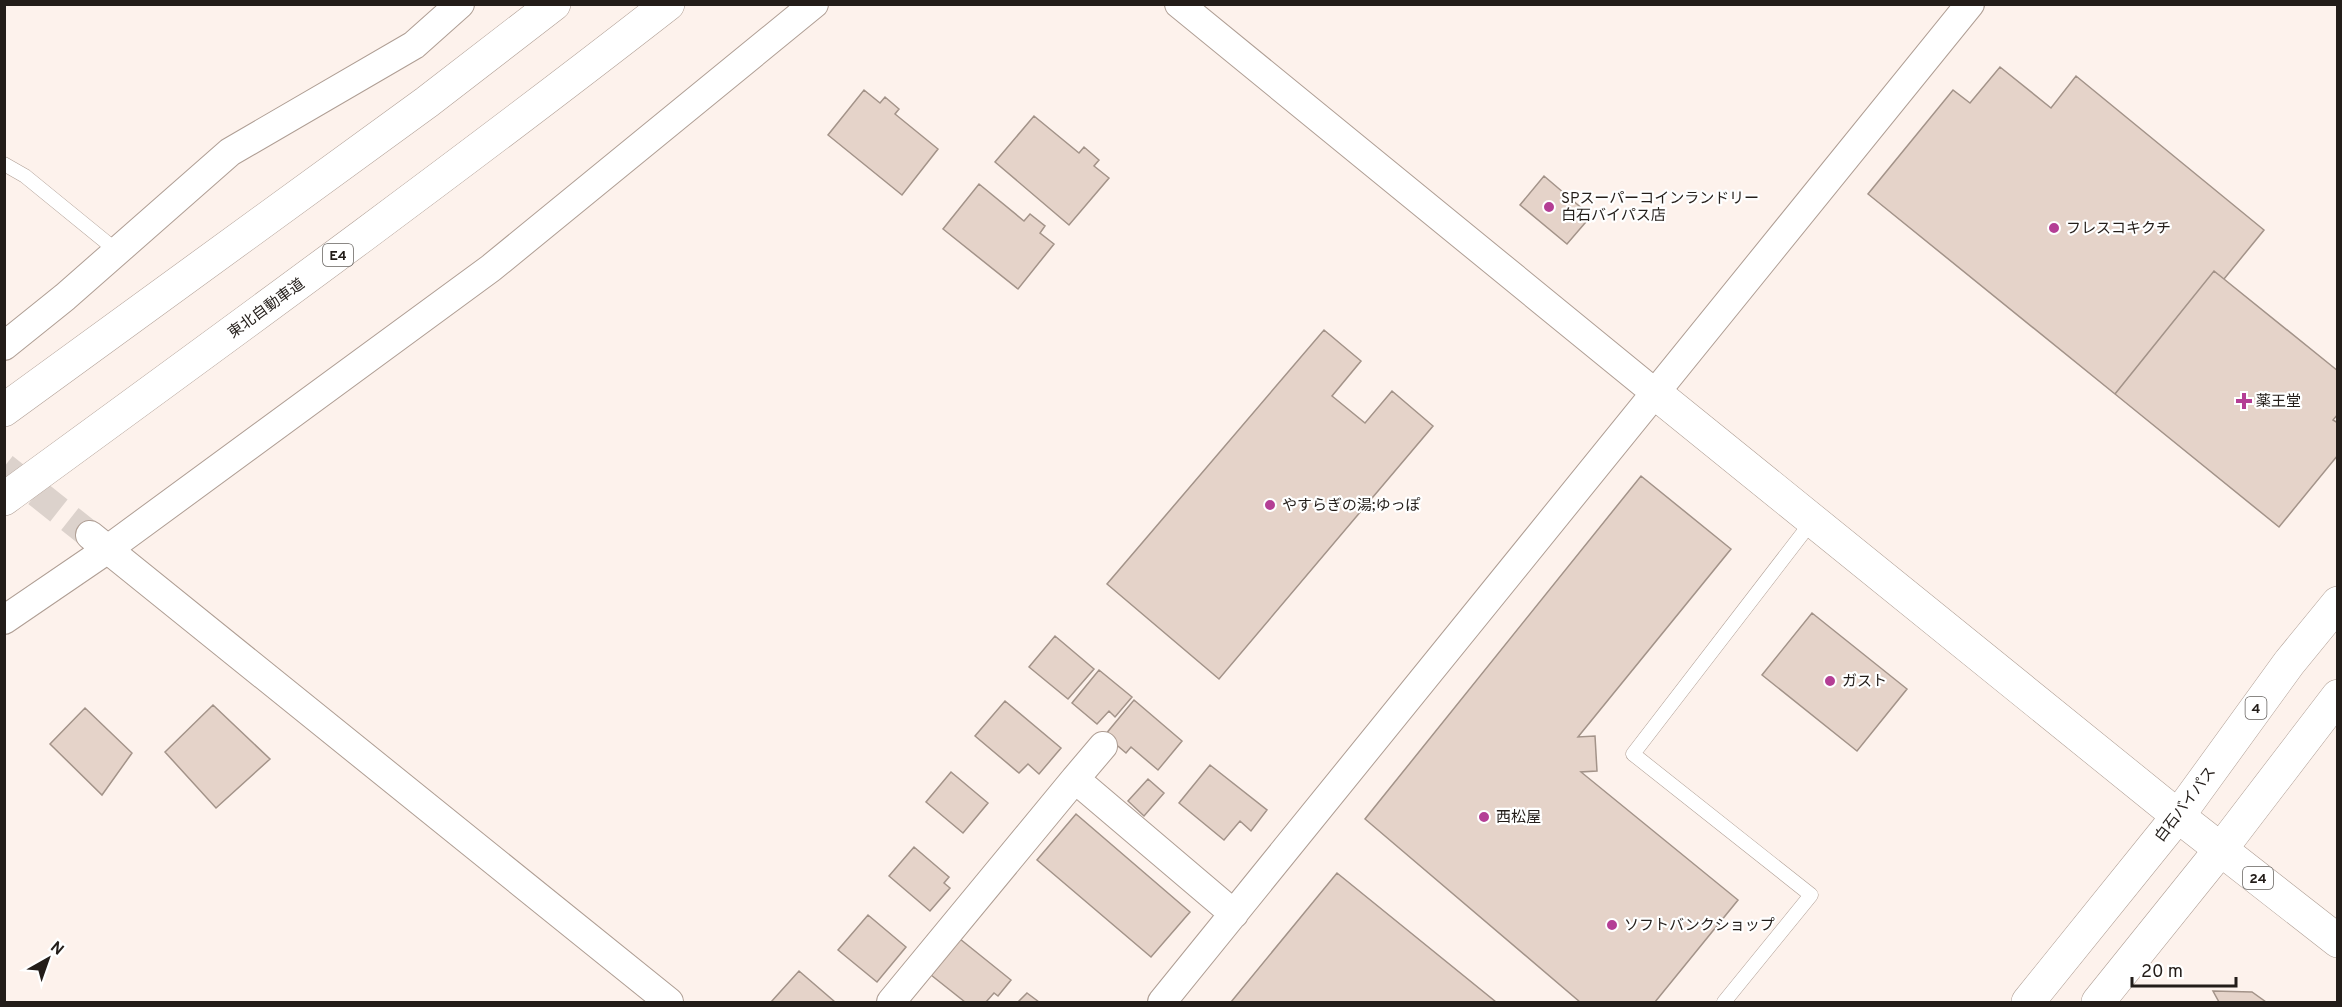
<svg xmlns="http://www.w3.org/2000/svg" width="2342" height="1007" viewBox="0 0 2342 1007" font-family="Overpass,'Noto Sans JP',sans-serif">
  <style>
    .building { fill: #e5d3c9; stroke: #a39389; stroke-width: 1.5 }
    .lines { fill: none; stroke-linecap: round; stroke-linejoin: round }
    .minor-tunnel { stroke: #dcd2cc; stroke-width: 28; stroke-dasharray: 28 14; stroke-linecap: butt }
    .service-casing { stroke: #af9e94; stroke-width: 15 }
    .minor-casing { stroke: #af9e94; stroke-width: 30 }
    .tertiary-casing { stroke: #af9e94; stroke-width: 34 }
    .primary-casing { stroke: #af9e94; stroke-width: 34 }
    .trunk-casing { stroke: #af9e94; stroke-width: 34 }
    .motorway-casing { stroke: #af9e94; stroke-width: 34 }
    .service { stroke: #fff; stroke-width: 14 }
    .minor { stroke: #fff; stroke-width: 28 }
    .tertiary { stroke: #fff; stroke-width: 33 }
    .primary { stroke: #fff; stroke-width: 33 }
    .trunk { stroke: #fff; stroke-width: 33 }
    .motorway { stroke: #fff; stroke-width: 33 }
    .poi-dot { fill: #b43e95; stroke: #fff; stroke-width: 2 }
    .labels { text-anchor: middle; stroke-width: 4.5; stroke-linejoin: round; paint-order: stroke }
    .shield { fill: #fff; stroke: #65615e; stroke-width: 1.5 }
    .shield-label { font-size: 14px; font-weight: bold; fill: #231d19 }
    .poi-label { font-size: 15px; fill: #231d19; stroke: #fff; text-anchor: start }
    .street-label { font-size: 15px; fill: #231d19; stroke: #fff }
  </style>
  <rect width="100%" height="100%" fill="#fdf2ec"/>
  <path class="building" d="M2000,67L2051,108L2076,76L2264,230L2224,279L2214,271L2115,394L1868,194L1953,90L1970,103Z
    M864,90L880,103L885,97L899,109L895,114L938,149L902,195L828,135Z
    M1034,116L1079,153L1084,147L1099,160L1094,166L1109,178L1069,225L995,162Z
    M1544,176L1591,216L1567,244L1520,205Z
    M979,184L1024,221L1030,214L1045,226L1040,233L1054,244L1018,289L943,229Z
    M2214,271L2338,371V414L2333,420L2338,423V455L2279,527L2115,394Z
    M1324,330L1361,361L1332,396L1365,423L1392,391L1433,426L1219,679L1107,584Z
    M1641,476L1731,549L1578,737L1595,736L1597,771L1581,772L1738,900L1655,1002H1580L1365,819Z
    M1812,613L1907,689L1857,751L1762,675Z
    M1055,636L1094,669L1068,699L1029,667Z
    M1099,670L1132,697L1115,717L1109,711L1097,724L1072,703Z
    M1134,700L1182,741L1158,770L1131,747L1126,753L1105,735Z
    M1005,701L1061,748L1039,774L1028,764L1019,773L975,736Z
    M213,705L270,759L216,808L165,752Z
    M85,708L132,753L102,795L50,744Z
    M1210,765L1267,810L1251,831L1240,821L1224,840L1179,803Z
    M951,772L988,803L963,833L926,802Z
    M1148,779L1164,793L1144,816L1128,801Z
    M1076,814L1190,912L1151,957L1037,860Z
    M914,847L949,877L944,883L950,888L930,911L889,876Z
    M1337,873L1496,1002H1231Z
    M868,915L906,947L877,982L838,950Z
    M960,939L1011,980L998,996L994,993L986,1002H965L931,975Z
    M799,971L835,1002H771Z
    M2213,991L2252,992L2266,1002H2219Z
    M1027,993L1039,1002H1018Z"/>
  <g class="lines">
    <path class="minor-tunnel" d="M4,467L90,535"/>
    <defs>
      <path id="service" d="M4,164L25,176L117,251
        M1724,1002L1811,895L1633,754L1813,520"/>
      <path id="minor" d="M1179,4L1654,392
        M4,346L65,297L230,152L414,45L460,4
        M90,535L669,1002
        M4,620L108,549L491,268L814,4
        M1075,779L1103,746
        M891,1002L1075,779L1234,914
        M1162,1002L1970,4"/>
      <path id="tertiary" d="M1654,392L2178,816"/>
      <path id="primary" d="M2178,816L2338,941"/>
      <path id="trunk" d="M2028,1002L2178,816L2289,663L2338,603
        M2098,1002L2221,849L2338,696"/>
      <path id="motorway" d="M4,410L427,102L554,4
        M4,499C227,336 450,174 668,4"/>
    </defs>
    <use href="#service" class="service-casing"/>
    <use href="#minor" class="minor-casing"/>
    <use href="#tertiary" class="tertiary-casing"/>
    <use href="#primary" class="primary-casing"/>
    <use href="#trunk" class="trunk-casing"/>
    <use href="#motorway" class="motorway-casing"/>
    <use href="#service" class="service"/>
    <use href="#minor" class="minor"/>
    <use href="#tertiary" class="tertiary"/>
    <use href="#primary" class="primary"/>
    <use href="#trunk" class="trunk"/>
    <use href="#motorway" class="motorway"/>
  </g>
  <g class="poi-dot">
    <circle cx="1549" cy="207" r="6"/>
    <circle cx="2054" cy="228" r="6"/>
    <path d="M2241 392h6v6h6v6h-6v6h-6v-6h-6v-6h6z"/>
    <circle cx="1270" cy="505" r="6"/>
    <circle cx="1830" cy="681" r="6"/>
    <circle cx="1484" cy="817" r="6"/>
    <circle cx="1612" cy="925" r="6"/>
  </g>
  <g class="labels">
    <g class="shield">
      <rect x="323" y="244" width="30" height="22" rx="4.5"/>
      <rect x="2245.5" y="697" width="21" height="22" rx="4.5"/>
      <rect x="2243" y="867" width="30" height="22" rx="4.5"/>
    </g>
    <g class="shield-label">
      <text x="338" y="260">E4</text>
      <text x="2256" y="713">4</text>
      <text x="2258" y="883">24</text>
    </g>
    <g class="poi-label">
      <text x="1561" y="203">SPスーパーコインランドリー<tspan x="1561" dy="17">白石バイパス店</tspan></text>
      <text x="2066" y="233">フレスコキクチ</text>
      <text x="2256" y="406">薬王堂</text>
      <text x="1282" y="510">やすらぎの湯;ゆっぽ</text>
      <text x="1842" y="686">ガスト</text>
      <text x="1496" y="822">西松屋</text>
      <text x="1624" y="930">ソフトバンクショップ</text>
    </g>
    <g class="street-label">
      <text transform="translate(266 308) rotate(-36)" y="5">東北自動車道</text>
      <text transform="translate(2185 804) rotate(-53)" y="5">白石バイパス</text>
    </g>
  </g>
  <rect width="2342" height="1007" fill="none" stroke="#231d19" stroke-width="12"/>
  <g transform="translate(48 959) rotate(40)" stroke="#ffffff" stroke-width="4.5" paint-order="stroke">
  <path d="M0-4.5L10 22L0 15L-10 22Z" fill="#231d19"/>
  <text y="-9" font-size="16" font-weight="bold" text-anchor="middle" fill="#231d19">N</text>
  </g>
  <path d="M2132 977v9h104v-9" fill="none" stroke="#231d19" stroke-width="3"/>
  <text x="2141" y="977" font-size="18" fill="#231d19" stroke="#ffffff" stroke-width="4.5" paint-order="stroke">20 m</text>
</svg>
